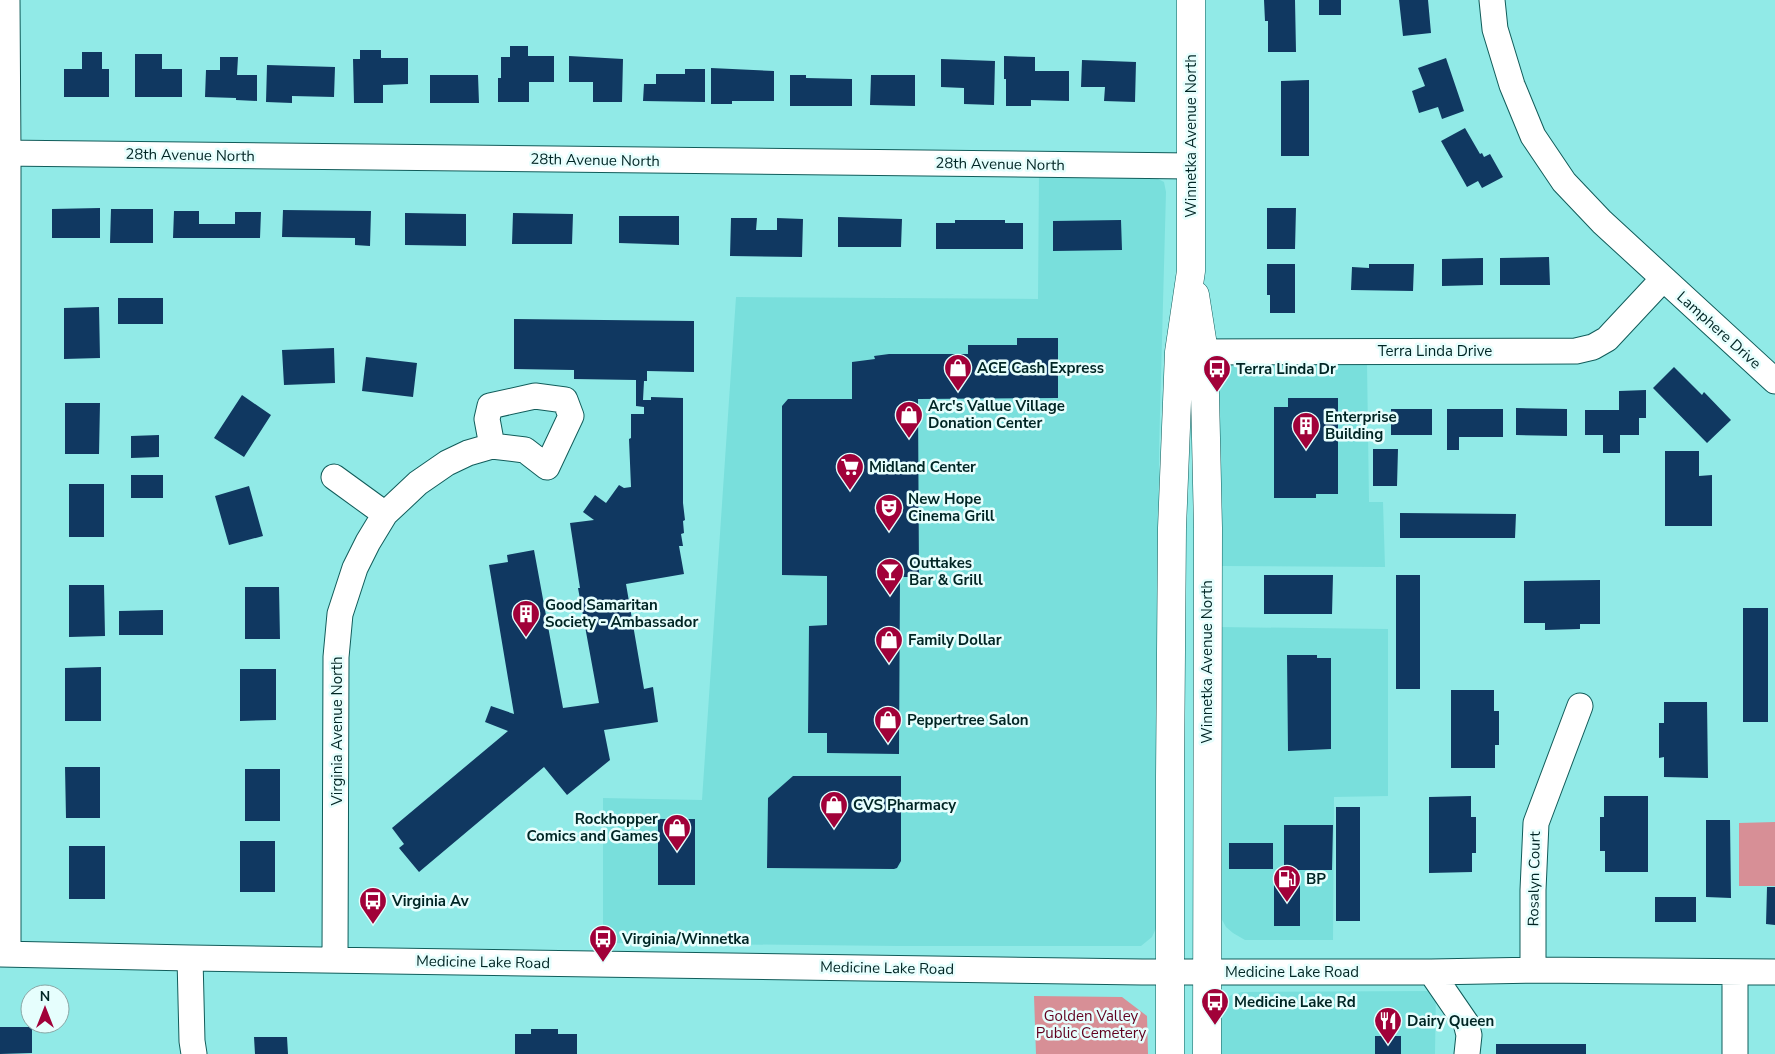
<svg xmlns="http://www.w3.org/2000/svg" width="1775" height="1054" viewBox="0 0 1775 1054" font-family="'Nunito Sans',sans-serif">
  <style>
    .built { fill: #79dfdc }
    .green { fill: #d78f96 }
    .building { fill: #103861 }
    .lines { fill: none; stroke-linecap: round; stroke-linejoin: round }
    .minor-casing { stroke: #115c5a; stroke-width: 27 }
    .major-casing { stroke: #115c5a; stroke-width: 29 }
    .minor { stroke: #fff; stroke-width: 25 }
    .major { stroke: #fff; stroke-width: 28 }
    .labels { text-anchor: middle; stroke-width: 5; stroke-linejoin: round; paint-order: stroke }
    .street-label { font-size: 15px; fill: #002524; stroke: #e6fefd }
    .poi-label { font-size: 15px; font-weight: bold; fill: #002524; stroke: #e6fefd; text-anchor: start }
    .park-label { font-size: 15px; fill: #61001f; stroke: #e6fefd }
  </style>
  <rect width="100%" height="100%" fill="#91eae7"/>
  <path class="built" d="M1039,175L1156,178L1164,182L1166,192L1159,451L1157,926L1152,937L1141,946H898L603,943V798L702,800L736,297L1038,299Z
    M1367,363L1369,502H1383L1385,567L1221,566L1216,372L1222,367L1230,365Z
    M1218,627L1388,629V796L1334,797L1333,940H1245L1233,933L1226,927L1221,918L1217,799Z
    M1436,991L1435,1054H1218V1015L1222,1004L1231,995L1242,992Z"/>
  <path class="green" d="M1775,822V886H1739V823Z
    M1034,996L1122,997L1147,1016L1148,1054H1036Z"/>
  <path class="building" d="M1264,0H1295L1296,52H1268V21H1265Z
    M1319,0H1341V15H1319Z
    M1399,0H1428L1431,33L1403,36Z
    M510,46H528V56H554V82H529V102H498V78H501V57H510Z
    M360,50H381V58H408V84L383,85V103H354L353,59H360Z
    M82,52H102V69H109V97H64V69H82Z
    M135,54H162V69H182V97H135Z
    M569,56L623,59L622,102H593V82H569Z
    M1004,56L1035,57V71H1069V101L1031,100V106H1006V79H1004Z
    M220,57H238L237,75H257V101L236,100V98L205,97L206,70H220Z
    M1446,58L1464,111L1442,119L1438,107L1419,113L1412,91L1425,86L1418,68Z
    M941,59L995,61L994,105L964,104V88L941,87Z
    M1082,60L1136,62L1135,102L1104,101L1105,87H1081Z
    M267,65L335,67L334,97L292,96V103L266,102Z
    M711,68L774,71V101H732V104H711Z
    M685,69H705V102L643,101L644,84H656V74H685Z
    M430,75H478L479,103H430Z
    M790,75H806V78L852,79V106H790Z
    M871,75H915V106L870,105Z
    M1309,80V156H1281V81Z
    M1465,128L1480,154L1482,153L1484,157L1490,154L1503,177L1482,188L1478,181L1467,187L1441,141Z
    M100,208V238H52V209Z
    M1267,208H1296L1295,249H1267Z
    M111,209H153V243H110Z
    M283,210L371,211L370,246L355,245V238L282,237Z
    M174,211H199V224H235V212H261L260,238H173Z
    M405,213L466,214V246L405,245Z
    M513,213L573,214L572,244H512Z
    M619,216H679V245L619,243Z
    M838,217L902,219L901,247H838Z
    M731,218H757L756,230H777V218L803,219L802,257L730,256Z
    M955,220H1005V223H1023V249H936V223H955Z
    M1121,220L1122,250L1053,251V221Z
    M1549,257L1550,285H1500V258Z
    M1483,258V285L1442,286V259Z
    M1267,264H1295V313H1270V295H1267Z
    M1369,264H1414L1413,291L1351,290L1352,267L1369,268Z
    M118,298H163V324H118Z
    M99,307L100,358L64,359V308Z
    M514,319L694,321V372L647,371V381H644L643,400H651V397L683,398V503L685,520L683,521L684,533L681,534L683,546H679L684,574L626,584L644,689L653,687L658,722L604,730L610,760L567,795L544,767L419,872L399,848L404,844L392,828L508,731L485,722L491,706L514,714L489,565L508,562L507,555L534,550L563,708L599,703L578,588H580L570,523L594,520L583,512L595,495L606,503L619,485L624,488L631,487L629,439L631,438V414H644V407L636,406V380L574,379V370L514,369Z
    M1017,338H1058V398L918,399L919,577H900L899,754L827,753V733H808L809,626L827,625V576L782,575V406L788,399H852V362L875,359L874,356L889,354H968V345H1017Z
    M334,348L335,383L284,385L282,350Z
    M366,357L417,363L413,397L362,391Z
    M1674,367L1702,395L1704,392L1731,420L1707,443L1653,388Z
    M1646,390V418H1639V435H1620V453H1603V435H1585V410H1619V391Z
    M242,395L271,415L244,457L214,438Z
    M1288,398H1338V494H1316V498H1274V407H1288Z
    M65,403H100L99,454H65Z
    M1516,408L1567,409V436L1516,435Z
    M1391,409H1432V435H1391Z
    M1447,409H1503V437H1459V450H1447Z
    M159,435V457L131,458V436Z
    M1373,449H1398L1397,486H1373Z
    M1665,451H1699V476L1712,475V526H1665Z
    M131,475H163V498H131Z
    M69,484H104V537H69Z
    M249,486L263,536L229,545L215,496Z
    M1400,513L1516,514L1515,538H1400Z
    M1264,575H1333L1332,614H1264Z
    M1396,575H1420V689H1396Z
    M1600,580V624H1580V629L1545,630V623H1524V581Z
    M69,585H104L105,636L69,637Z
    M245,587H279L280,639H245Z
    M1743,608H1768V722H1743Z
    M163,610V635H119V611Z
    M1287,655H1317V658H1331V749L1288,751Z
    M101,667V721H65V668Z
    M240,669H276V720L240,721Z
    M1451,690H1494V711H1499V745H1495V768H1451Z
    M1664,702H1707L1708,778L1664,777V757L1659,758V723H1664Z
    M65,767H100V818H66Z
    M245,769H280V821H245Z
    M793,776H901V861L897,868L894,869L767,868L768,798Z
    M1471,796V817H1476V853H1472V872L1429,873V797Z
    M1604,796H1648V872H1605V851H1600V817H1604Z
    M1336,807H1360V921H1336Z
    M658,819H695V885H658Z
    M1706,820H1730L1731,898L1706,897Z
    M1284,825H1333L1332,870H1284Z
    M240,841H275V892H240Z
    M1229,843H1273V869H1229Z
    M69,846H105V899H69Z
    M1274,880H1300V926H1274Z
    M1767,887H1775V925L1766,924Z
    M1655,897H1696V922H1655Z
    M0,1027H32V1053L0,1054Z
    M531,1029H558V1034H577V1054H515V1034H531Z
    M1375,1036H1401V1054H1375Z
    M254,1037H287L288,1054H255Z
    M1496,1044H1586V1054H1496Z"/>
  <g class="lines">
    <defs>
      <path id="minor" d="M7,0L8,153V954
        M1492,0L1495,29L1512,85L1533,136L1564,182L1602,222L1775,381
        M0,153L1191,166
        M1184,352L1576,351L1593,347L1607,339L1663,279
        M334,477L385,514
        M0,954L190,958L1142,972H1431L1533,970L1775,972
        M190,958L192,1041L194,1054
        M335,959L336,657L340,614L355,568L368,542L385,514L418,483L447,463L468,453L492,446L525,450L547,467L571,416L565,400L535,396L490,406L487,419L492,446
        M1533,970V890L1536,823L1580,706
        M1431,972L1466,1023L1469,1035L1467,1054
        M1735,972V1054"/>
      <path id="major" d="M1195,295L1204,352L1206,438L1208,528L1207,1054
        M1170,1054V777L1172,528L1179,352L1191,271V0"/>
    </defs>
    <use href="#minor" class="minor-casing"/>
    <use href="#major" class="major-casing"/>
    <use href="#minor" class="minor"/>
    <use href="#major" class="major"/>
  </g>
  <defs>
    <symbol id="shop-pin" viewBox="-11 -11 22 30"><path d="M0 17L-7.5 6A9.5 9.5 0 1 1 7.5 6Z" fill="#a10139" stroke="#e6fefd"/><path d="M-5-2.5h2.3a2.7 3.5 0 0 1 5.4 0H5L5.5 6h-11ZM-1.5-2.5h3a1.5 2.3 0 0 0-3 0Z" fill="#fff"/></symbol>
    <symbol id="bus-pin" viewBox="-11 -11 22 30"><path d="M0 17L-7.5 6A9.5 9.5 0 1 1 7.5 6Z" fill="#a10139" stroke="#e6fefd"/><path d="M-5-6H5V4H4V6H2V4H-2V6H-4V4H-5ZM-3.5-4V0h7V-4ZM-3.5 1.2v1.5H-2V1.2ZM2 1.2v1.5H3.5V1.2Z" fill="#fff"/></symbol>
    <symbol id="building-pin" viewBox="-11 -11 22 30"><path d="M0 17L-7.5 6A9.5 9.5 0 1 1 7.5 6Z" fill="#a10139" stroke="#e6fefd"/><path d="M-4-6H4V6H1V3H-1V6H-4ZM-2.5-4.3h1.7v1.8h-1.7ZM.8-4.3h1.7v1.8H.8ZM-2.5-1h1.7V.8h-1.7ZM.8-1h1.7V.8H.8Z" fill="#fff"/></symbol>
    <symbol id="supermarket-pin" viewBox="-11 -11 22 30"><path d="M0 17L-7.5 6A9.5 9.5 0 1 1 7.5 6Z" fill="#a10139" stroke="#e6fefd"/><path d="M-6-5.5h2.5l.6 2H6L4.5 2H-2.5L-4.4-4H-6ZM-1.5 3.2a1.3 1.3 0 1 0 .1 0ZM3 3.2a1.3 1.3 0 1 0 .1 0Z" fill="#fff"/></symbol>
    <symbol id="theatre-pin" viewBox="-11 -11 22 30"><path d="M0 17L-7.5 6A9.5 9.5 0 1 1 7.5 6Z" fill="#a10139" stroke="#e6fefd"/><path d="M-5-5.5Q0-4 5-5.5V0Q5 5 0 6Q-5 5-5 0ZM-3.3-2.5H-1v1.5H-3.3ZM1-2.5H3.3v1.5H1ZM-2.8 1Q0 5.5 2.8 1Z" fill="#fff"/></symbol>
    <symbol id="bar-pin" viewBox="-11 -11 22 30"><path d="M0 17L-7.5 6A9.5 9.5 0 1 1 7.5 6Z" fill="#a10139" stroke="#e6fefd"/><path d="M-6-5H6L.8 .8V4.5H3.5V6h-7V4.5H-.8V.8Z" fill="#fff"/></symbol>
    <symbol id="fuel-pin" viewBox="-11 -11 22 30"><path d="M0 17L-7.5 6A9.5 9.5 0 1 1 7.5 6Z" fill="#a10139" stroke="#e6fefd"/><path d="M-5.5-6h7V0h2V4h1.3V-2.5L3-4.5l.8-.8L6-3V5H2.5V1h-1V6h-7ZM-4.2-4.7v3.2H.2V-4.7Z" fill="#fff"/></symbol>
    <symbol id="restaurant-pin" viewBox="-11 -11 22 30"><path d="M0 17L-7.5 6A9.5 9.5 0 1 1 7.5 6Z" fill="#a10139" stroke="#e6fefd"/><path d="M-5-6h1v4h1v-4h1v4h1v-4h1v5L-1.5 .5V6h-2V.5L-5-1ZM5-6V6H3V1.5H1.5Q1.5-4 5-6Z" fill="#fff"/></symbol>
  </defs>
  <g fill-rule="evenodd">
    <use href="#shop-pin" x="942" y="352" width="32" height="43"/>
    <use href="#bus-pin" x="1201" y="353" width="32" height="43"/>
    <use href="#shop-pin" x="893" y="399" width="32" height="43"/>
    <use href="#building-pin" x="1290" y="410" width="32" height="43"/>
    <use href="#supermarket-pin" x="834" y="451" width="32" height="43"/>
    <use href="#theatre-pin" x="873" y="492" width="32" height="43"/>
    <use href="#bar-pin" x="874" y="556" width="32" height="43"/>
    <use href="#building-pin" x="510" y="598" width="32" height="43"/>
    <use href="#shop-pin" x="873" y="624" width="32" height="43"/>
    <use href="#shop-pin" x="872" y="704" width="32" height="43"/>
    <use href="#shop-pin" x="818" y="789" width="32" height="43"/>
    <use href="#shop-pin" x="661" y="812" width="32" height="43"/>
    <use href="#fuel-pin" x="1271" y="863" width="32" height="43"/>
    <use href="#bus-pin" x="357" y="885" width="32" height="43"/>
    <use href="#bus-pin" x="587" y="923" width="32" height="43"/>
    <use href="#bus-pin" x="1199" y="986" width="32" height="43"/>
    <use href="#restaurant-pin" x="1372" y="1005" width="32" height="43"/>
  </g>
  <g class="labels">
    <g class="street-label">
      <text transform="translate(1191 136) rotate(-90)" y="5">Winnetka Avenue North</text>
      <text transform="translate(190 155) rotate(1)" y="5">28th Avenue North</text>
      <text transform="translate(595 160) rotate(1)" y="5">28th Avenue North</text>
      <text transform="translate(1000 164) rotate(1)" y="5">28th Avenue North</text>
      <text transform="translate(1719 330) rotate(42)" y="5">Lamphere Drive</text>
      <text x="1435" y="356">Terra Linda Drive</text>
      <text transform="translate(1207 662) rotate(-90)" y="5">Winnetka Avenue North</text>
      <text transform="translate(337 731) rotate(-90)" y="5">Virginia Avenue North</text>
      <text transform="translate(1534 879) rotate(-89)" y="5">Rosalyn Court</text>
      <text transform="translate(483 962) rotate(1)" y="5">Medicine Lake Road</text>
      <text transform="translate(887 968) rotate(1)" y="5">Medicine Lake Road</text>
      <text x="1292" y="977">Medicine Lake Road</text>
    </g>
    <g class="poi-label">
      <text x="977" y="373">ACE Cash Express</text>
      <text x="1236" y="374">Terra Linda Dr</text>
      <text x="928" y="411">Arc's Vallue Village<tspan x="928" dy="17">Donation Center</tspan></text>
      <text x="1325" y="422">Enterprise<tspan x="1325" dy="17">Building</tspan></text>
      <text x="869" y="472">Midland Center</text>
      <text x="908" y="504">New Hope<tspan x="908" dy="17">Cinema Grill</tspan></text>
      <text x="909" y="568">Outtakes<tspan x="909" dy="17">Bar &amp; Grill</tspan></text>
      <text x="545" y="610">Good Samaritan<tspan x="545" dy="17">Society - Ambassador</tspan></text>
      <text x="908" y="645">Family Dollar</text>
      <text x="907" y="725">Peppertree Salon</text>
      <text x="853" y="810">CVS Pharmacy</text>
      <text x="658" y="824" text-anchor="end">Rockhopper<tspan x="658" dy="17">Comics and Games</tspan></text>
      <text x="1306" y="884">BP</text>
      <text x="392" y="906">Virginia Av</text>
      <text x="622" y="944">Virginia/Winnetka</text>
      <text x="1234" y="1007">Medicine Lake Rd</text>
      <text x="1407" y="1026">Dairy Queen</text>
    </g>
    <g class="park-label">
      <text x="1091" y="1021">Golden Valley<tspan x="1091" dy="17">Public Cemetery</tspan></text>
    </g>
  </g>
  <g transform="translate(45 1009)"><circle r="24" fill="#e6fefd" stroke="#8aa7a6"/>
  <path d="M0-4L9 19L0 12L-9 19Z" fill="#a10139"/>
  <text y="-8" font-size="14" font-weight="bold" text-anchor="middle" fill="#002524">N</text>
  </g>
</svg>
